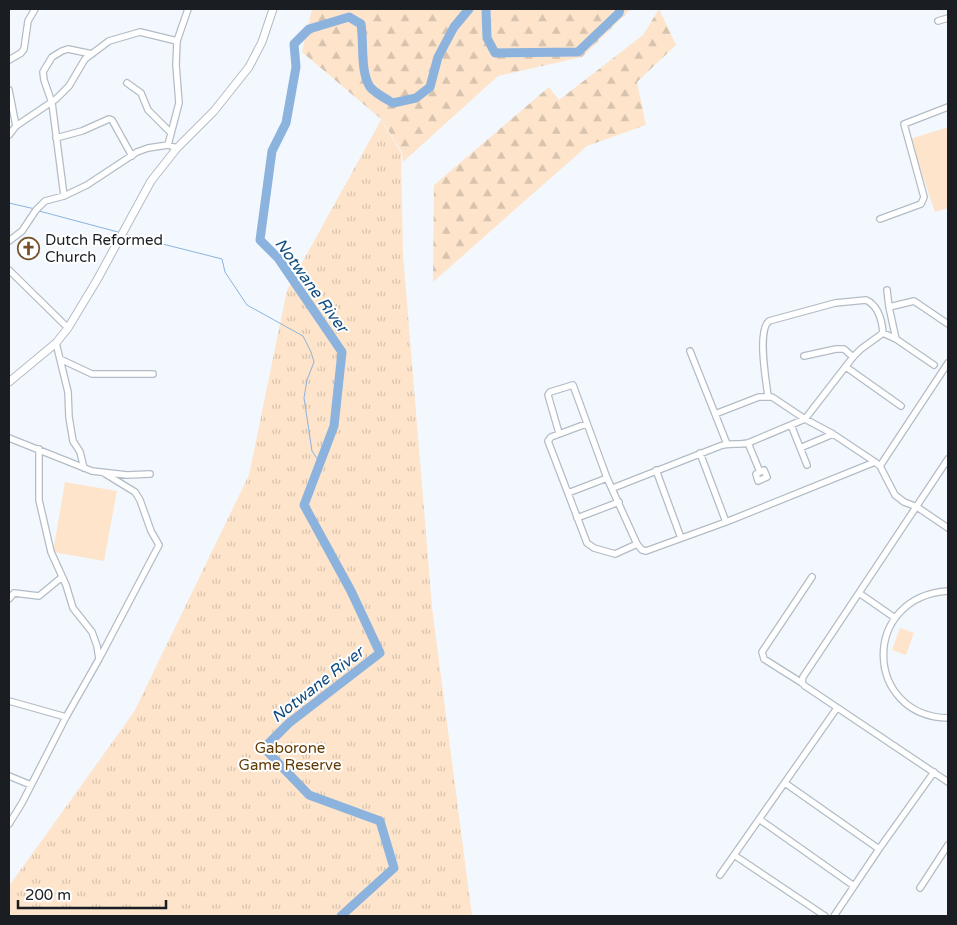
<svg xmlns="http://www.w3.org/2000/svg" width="957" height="925" viewBox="0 0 957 925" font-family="'Varela Round',sans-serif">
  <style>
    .grass { fill: #fde4cb }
    .forest { fill: url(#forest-firs) }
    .park { fill: url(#park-tufts) }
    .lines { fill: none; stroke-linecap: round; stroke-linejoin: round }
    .stream { stroke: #8bb3dd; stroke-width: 1 }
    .river { stroke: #8bb3dd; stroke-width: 9 }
    .minor-casing { stroke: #b3bcc5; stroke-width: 8 }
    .tertiary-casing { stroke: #b3bcc5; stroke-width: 9 }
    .minor { stroke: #fff; stroke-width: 5.5 }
    .tertiary { stroke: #fff; stroke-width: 7 }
    .labels { text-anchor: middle; stroke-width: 4; stroke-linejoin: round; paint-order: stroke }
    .poi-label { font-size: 15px; fill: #1a1d21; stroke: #fff; text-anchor: start }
    .park-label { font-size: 15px; fill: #623a04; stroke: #fff }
    .water-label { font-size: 16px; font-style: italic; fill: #114d81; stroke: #fff }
  </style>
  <defs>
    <pattern id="forest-firs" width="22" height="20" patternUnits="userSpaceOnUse" patternTransform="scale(1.25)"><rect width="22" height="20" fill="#fde4cb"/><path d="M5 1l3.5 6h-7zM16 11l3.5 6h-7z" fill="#d8c3ae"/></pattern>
    <pattern id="park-tufts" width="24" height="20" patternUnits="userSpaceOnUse" patternTransform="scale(1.25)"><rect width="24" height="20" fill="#fde4cb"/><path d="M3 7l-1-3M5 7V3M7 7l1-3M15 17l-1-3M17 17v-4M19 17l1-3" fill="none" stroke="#d8c3ae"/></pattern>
  </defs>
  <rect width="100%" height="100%" fill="#f3f8fe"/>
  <path class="grass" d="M948,127V208L935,212L910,139Z
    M65,482L117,491L104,561L53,552Z
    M900,628L914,633L906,655L892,650Z"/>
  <path class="forest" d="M312,9H631L582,57L498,76L403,162L402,152L381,119L302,52Z
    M659,9L676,45L637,82L646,125L587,146L433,282L434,185L549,87L559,100L643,35Z"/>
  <path class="park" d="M381,120L401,152L403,254L432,607L472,916H9V886L134,712L249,475L287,290Z"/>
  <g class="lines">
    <path class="stream" d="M9,203L35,209
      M39,211L118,232
      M127,235L222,259L225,272L247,305L303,336L311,352L314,362L307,380L304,398L312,451L320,463"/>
    <path class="river" d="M486,9L487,38L495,53L578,52L619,13L620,9
      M341,916L394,868L380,821L309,795L264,748L289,723L380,653L351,591L304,505L334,426L342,352L278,258L260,240L272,151L286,123L296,67L294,44L309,29L349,17L361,24C364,42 360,72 370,87C375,93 386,99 393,103L416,98L430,87L438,57L454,27L469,9"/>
    <defs>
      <path id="minor" d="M938,21L948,18
        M9,60L21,53L24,49L28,21L35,9
        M127,83L141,93L148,110L171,133
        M9,90L16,126
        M9,135L16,126L56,99L69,86L85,59L109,41L140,32L177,41
        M56,138L82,131L109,119L112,120L132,156
        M168,145L179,103L176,65L177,41L188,9
        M64,196L52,103L44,80L43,72L52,57L62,51L68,49L92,54
        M880,219L921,204L924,197L904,124L948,107
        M9,241L22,231L36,210L45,201L64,196L87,185L137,152L148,148L168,145L177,148
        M9,270L68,328
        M887,290L889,307L896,339L934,365
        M889,307L914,301L948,324
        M56,343L68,392L69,417L73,441L80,452L84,468
        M690,351L727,444
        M804,356L836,349H844L853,357
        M60,359L92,374H153
        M846,367L901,406
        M768,396C766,380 757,331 769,321L835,303L866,300C879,306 882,320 883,333
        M715,414L759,397H772L805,419L833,434L875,462L880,466L895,495L904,502L917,507L948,528
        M586,424L551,437L548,441L587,543L594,548L615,554L637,544
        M791,425L807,465
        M559,433L548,395L550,392L573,385L607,478L637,544L642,550L646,551L726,522L875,462
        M9,438L92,471L127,475L150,474
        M748,443L760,472
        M800,448L833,434
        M700,453L726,522
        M880,466L948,363
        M656,470L681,538
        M764,470L767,477L758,481L756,474Z
        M613,488L720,446C729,443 738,445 748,443L805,419L853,357L861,349L883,333L896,339
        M568,493L607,478
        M577,518L619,502
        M812,577L762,652L764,659L802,683L805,686L948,782
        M948,591C860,597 864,716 948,718
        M859,593L895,618
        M9,599L14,593L39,596L62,577
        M99,659L159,545L151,531L140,500L135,492L104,473
        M802,683L803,677L948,459
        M9,701L66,717
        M9,776L31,785
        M785,783L879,849
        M759,819L854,886
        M9,824L22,803L66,717L99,659L97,646L92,632L73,608L66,585L51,552L39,500V449
        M734,855L825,916
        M720,875L837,708
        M920,888L948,845
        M834,916L879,849L934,772"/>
      <path id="tertiary" d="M9,382L56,343L68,328L97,280L151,181L177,148L214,111L249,67L262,42L273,9"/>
    </defs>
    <use href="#minor" class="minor-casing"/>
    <use href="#tertiary" class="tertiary-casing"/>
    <use href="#minor" class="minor"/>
    <use href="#tertiary" class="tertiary"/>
  </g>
  <defs>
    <symbol id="church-ring" viewBox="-11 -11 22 22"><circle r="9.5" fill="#fff" stroke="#75522b" stroke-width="1.5"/><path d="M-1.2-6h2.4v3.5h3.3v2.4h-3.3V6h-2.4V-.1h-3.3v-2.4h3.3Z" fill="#75522b"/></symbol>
  </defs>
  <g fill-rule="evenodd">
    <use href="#church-ring" x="16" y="236" width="25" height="25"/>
  </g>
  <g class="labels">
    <g class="poi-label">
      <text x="45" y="245">Dutch Reformed<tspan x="45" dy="17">Church</tspan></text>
    </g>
    <g class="park-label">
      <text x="290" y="753">Gaborone<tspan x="290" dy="17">Game Reserve</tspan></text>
    </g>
    <g class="water-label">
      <text transform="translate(312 285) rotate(54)" y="6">Notwane River</text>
      <text transform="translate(317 684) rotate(-38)" y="6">Notwane River</text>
    </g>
  </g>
  <rect width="957" height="925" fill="none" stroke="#1a1d21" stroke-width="20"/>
  <path d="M18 900v8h148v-8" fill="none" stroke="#1a1d21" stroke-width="2.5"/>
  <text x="25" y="900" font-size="15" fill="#1a1d21" stroke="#ffffff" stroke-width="4" paint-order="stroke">200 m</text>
</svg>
